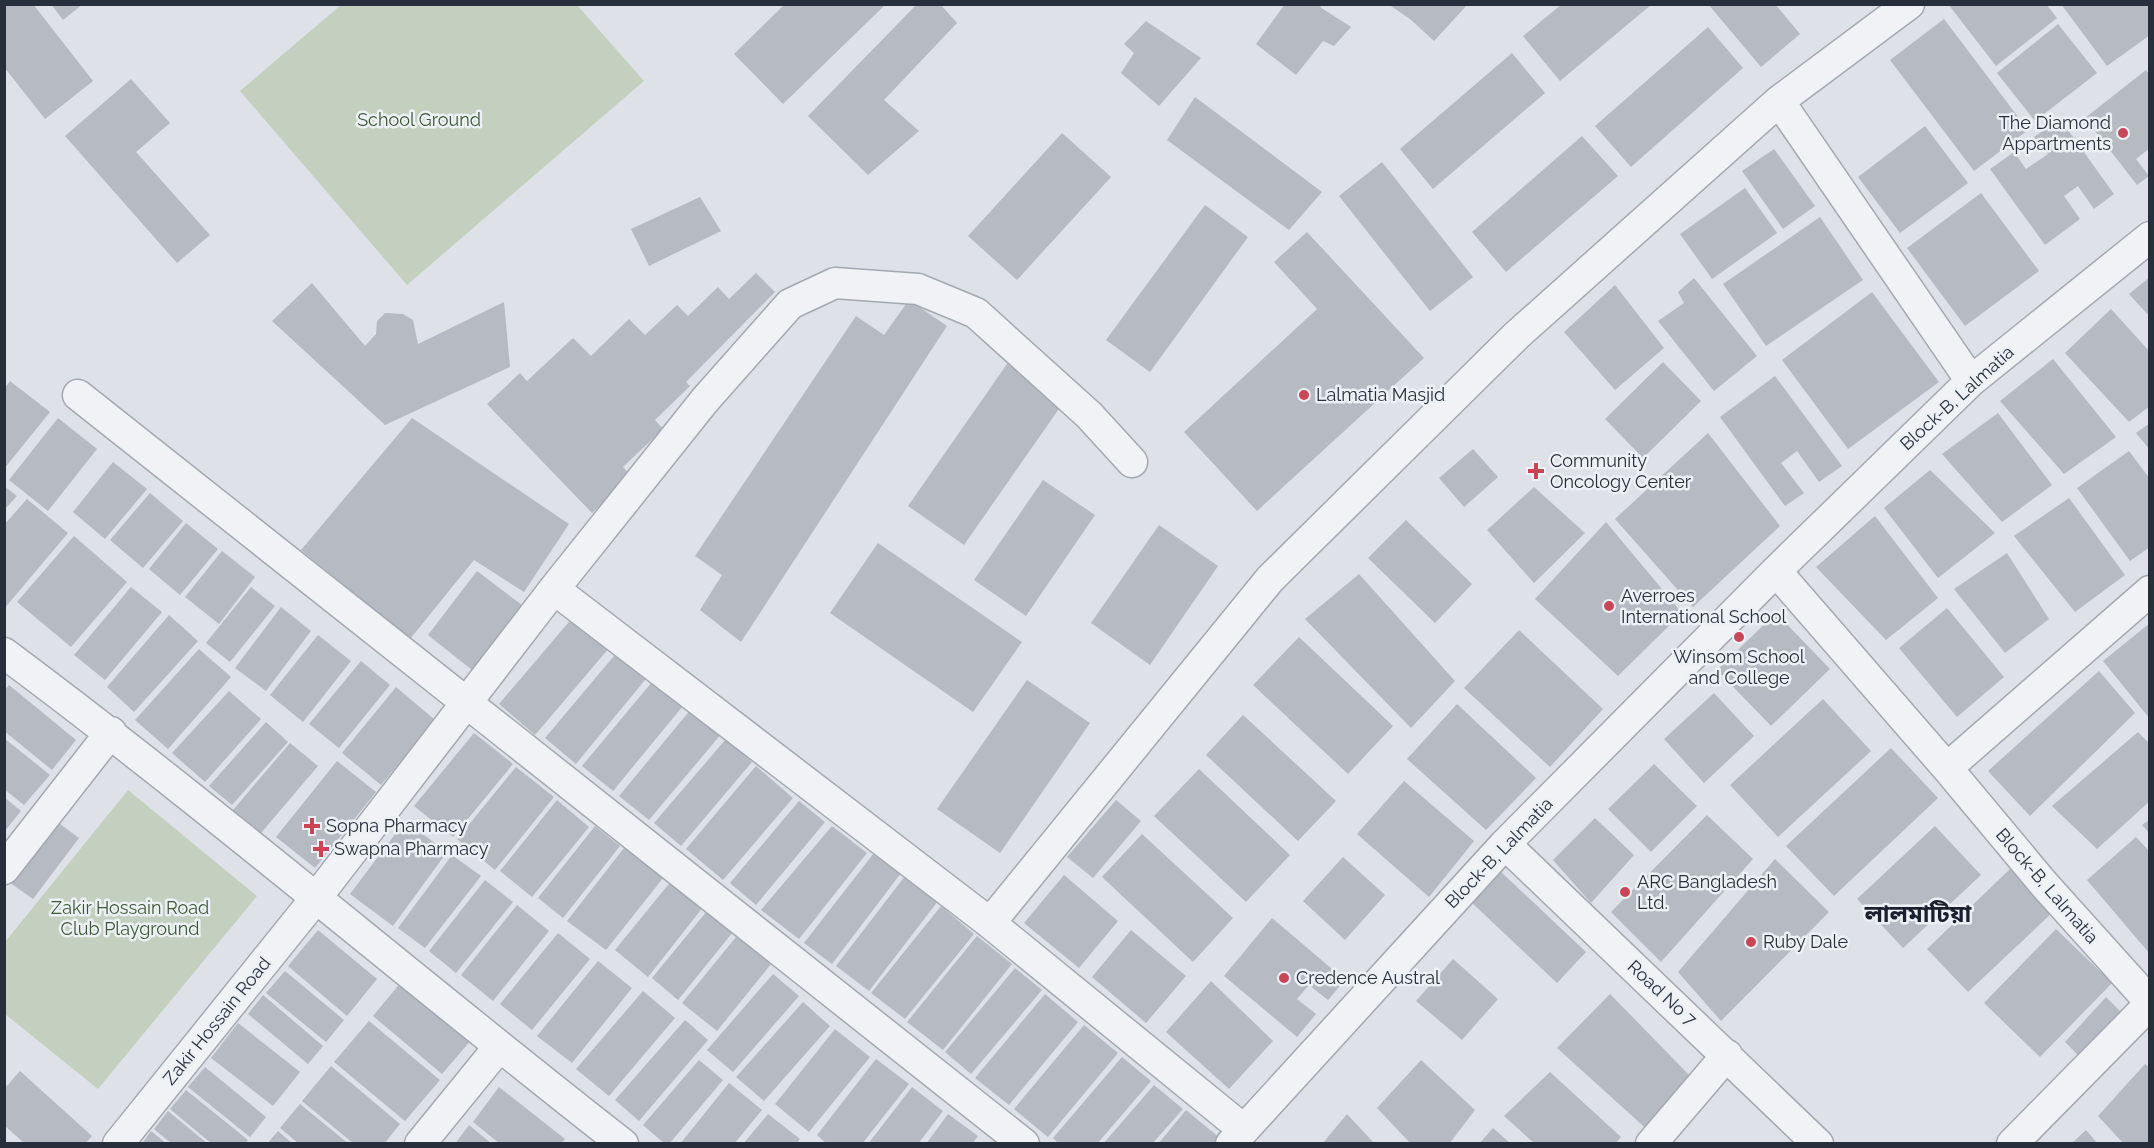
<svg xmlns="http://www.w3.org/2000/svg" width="2154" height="1148" viewBox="0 0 2154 1148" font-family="Raleway,'Noto Sans Bengali',sans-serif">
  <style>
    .green { fill: #c3d0bf }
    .building { fill: #b5bac3 }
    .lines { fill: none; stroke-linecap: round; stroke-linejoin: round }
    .minor-casing { stroke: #a3a8b1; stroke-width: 33 }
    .minor { stroke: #f0f2f5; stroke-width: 30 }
    .poi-dot { fill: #c94657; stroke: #edf0f4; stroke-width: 2 }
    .labels { text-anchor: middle; stroke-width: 5; stroke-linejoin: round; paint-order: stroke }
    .park-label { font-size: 18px; fill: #3b5835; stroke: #edf0f4 }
    .poi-label { font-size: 18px; fill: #272f3d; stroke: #edf0f4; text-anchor: start }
    .street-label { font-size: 18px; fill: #272f3d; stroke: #edf0f4 }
    .district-label { font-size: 24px; font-weight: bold; fill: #1a202d; stroke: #edf0f4 }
  </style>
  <rect width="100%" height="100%" fill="#dee1e7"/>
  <path class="green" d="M341,5H577L644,81L407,285L240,91Z
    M128,790L257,896L98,1089L5,1014V942Z"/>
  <path class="building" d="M4,4H33L93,81L45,119L4,67Z
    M51,4H83L63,20Z
    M785,4H886L783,104L734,54Z
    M917,4H940L957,23L884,100L919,131L868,175L808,116Z
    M1285,4H1322L1320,7L1351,27L1334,46L1323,41L1296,75L1256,44Z
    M1388,4H1468L1434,41L1410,19Z
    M1562,4H1652L1560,81L1523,36Z
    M1708,4H1775L1800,34L1761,67Z
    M1948,4H2046L2057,18L1996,66Z
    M2061,4H2150V35L2107,66Z
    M1944,19L2028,130L1974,171L1890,60Z
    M1146,21L1201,58L1159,106L1121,73L1134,53L1124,44Z
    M2058,24L2097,73L2035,121L1997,73Z
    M1708,27L1743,68L1631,167L1595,126Z
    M1512,53L1545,93L1433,189L1400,149Z
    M2146,70L2150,75V148L2136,159L2149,176L2137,185L2085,118Z
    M131,79L170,123L136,152L210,235L177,263L65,136Z
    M1195,97L1322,192L1289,230L1167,140Z
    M2060,119L2114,194L2094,209L2078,186L2064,196L2080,219L2045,245L1990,169L2014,152L2026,169L2048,154L2034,137Z
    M1925,126L1968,183L1900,233L1858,177Z
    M1062,133L1111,177L1017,280L968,236Z
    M1582,136L1618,176L1506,272L1472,232Z
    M1774,149L1815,206L1783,229L1742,171Z
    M1382,162L1473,277L1430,311L1339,196Z
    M1745,188L1777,233L1712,279L1680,234Z
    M1981,193L2039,271L1965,326L1907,248Z
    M700,197L721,231L649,266L631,229Z
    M1205,205L1248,237L1150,372L1106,340Z
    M1820,217L1863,280L1766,346L1723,284Z
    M1307,232L1424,358L1257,511L1184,432L1317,309L1274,262Z
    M756,273L775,292L686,382L690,386L655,420L663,429L623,467L631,476L592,513L487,404L520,373L527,381L573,338L591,356L629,319L645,335L677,305L688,316L718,287L729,299Z
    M2150,277V317L2129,294Z
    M1694,278L1757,356L1714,391L1658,321L1684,303L1678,292Z
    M312,283L365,346L376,334L377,321L385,313L403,314L413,320L418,344L504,302L510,367L385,425L272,321Z
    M1615,285L1664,348L1615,390L1564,332Z
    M1872,292L1939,382L1848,449L1782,360Z
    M909,300L947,326L741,642L700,610L722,575L695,556L856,316L884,335Z
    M2111,309L2150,352V406L2129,422L2065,353Z
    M2053,359L2116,437L2064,474L2000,401Z
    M1663,362L1701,401L1643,458L1605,419Z
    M1007,364L1063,403L964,545L908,506Z
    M1775,376L1842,466L1819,482L1797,451L1781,463L1804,493L1785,506L1720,417Z
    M10,381L50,412L4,469V389Z
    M1998,413L2052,485L2002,522L1942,454Z
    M58,418L97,449L48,511L9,480Z
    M412,418L569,524L524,592L474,560L410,639L301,550Z
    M2150,423V450L2136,433Z
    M1708,433L1780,526L1693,607L1615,519Z
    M1473,449L1498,477L1464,507L1439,478Z
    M2129,451L2150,479V547L2130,561L2077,488Z
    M113,462L147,489L105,539L73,512Z
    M1930,470L1995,533L1938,578L1884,508Z
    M1043,480L1095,515L1026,616L974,580Z
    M4,486L17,496L4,510Z
    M1534,487L1585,533L1534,583L1487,530Z
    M150,493L183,521L143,568L110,540Z
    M2069,498L2125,575L2075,612L2014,536Z
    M27,499L68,533L4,609V525Z
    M1875,516L1938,598L1886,640L1816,567Z
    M1406,520L1472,584L1435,623L1368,558Z
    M1606,522L1682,613L1618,676L1535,599Z
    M186,523L218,549L180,595L149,569Z
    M1159,525L1218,566L1150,665L1091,623Z
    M74,536L127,582L71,647L17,602Z
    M878,543L1022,642L973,712L830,613Z
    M222,551L255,577L219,624L185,597Z
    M2007,553L2049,619L2005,653L1954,589Z
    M477,571L522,605L472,670L428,635Z
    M1359,574L1455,681L1411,728L1305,619Z
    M131,587L162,612L105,680L74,655Z
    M251,587L275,606L230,662L206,643Z
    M281,607L311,631L266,691L235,668Z
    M1947,608L2004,677L1957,717L1899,648Z
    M1776,613L1830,669L1771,726L1717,670Z
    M169,615L198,641L134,712L107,687Z
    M574,616L610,647L535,735L499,704Z
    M2150,623V719L2103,661Z
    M1519,630L1603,709L1550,767L1464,688Z
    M318,635L351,661L303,722L270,695Z
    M1299,637L1393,726L1348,774L1253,685Z
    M199,649L231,677L168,749L135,720Z
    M619,650L649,675L576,764L545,738Z
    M361,661L390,685L339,748L309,724Z
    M2099,671L2135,713L2030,816L1988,771Z
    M657,676L687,701L613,791L582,766Z
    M1027,680L1090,723L1000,853L937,809Z
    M9,685L76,740L52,770L4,731V691Z
    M396,687L435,720L381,785L342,753Z
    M229,691L261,719L205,782L172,753Z
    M1714,693L1754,736L1704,783L1664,739Z
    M1823,699L1871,751L1778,837L1730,785Z
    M1457,704L1536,778L1486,830L1407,759Z
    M692,708L722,733L649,820L619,796Z
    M1243,715L1336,801L1298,841L1206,755Z
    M266,722L288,742L232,805L209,786Z
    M2138,732L2150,744V801L2097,849L2052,806Z
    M474,733L513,764L453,837L414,806Z
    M4,738L50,775L24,805L4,789Z
    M726,739L752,762L681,846L654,823Z
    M290,743L318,766L261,833L233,810Z
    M1891,748L1938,798L1834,896L1786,846Z
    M337,761L376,792L315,868L276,837Z
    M1654,764L1697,806L1651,852L1608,809Z
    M756,766L793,798L723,880L686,849Z
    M516,767L554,797L495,870L457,839Z
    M1199,769L1290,855L1246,902L1154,816Z
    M1404,781L1474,841L1429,897L1357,834Z
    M4,797L21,811L4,832Z
    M557,800L589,827L532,897L500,871Z
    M1116,800L1141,821L1093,878L1067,857Z
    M799,801L825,822L756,905L730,883Z
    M1707,815L1753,859L1661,962L1611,912Z
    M52,818L79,838L33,899L6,880Z
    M1595,818L1634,855L1591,903L1553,860Z
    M2150,819V834L2142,825Z
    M405,821L447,852L393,926L350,894Z
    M595,826L620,846L563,918L538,898Z
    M832,826L867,853L799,939L761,910Z
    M1935,826L1981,875L1903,948L1857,899Z
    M1142,834L1233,918L1193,962L1102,877Z
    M2136,837L2150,852V954L2087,880Z
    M624,848L663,878L606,950L567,921Z
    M874,853L901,873L832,964L804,943Z
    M452,855L481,876L425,948L398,928Z
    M1343,857L1385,895L1345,940L1303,901Z
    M1775,859L1829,912L1721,1021L1678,972Z
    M2011,868L2053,912L1968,992L1927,949Z
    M1500,871L1586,952L1557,983L1471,902Z
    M1064,875L1118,921L1079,968L1024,923Z
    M905,876L938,901L869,991L836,966Z
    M485,880L513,902L456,973L429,951Z
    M672,880L704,906L648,977L615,950Z
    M517,905L549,931L493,1001L461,975Z
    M941,906L974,934L905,1019L871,993Z
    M707,911L733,932L678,1000L652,978Z
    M1272,918L1345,980L1328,1000L1309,985L1297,999L1316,1014L1297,1037L1224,976Z
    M2056,929L2112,983L2040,1057L1984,1003Z
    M318,930L377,979L347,1016L288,966Z
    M1131,930L1186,976L1146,1023L1092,977Z
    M558,933L590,959L532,1030L500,1004Z
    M977,936L1012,964L943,1050L907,1022Z
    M736,937L771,964L717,1031L682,1003Z
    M1453,959L1498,999L1462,1040L1416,1001Z
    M598,961L632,988L572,1063L537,1036Z
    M1015,968L1042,990L971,1074L945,1052Z
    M285,971L344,1020L326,1042L266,993Z
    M773,974L799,996L733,1072L707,1050Z
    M402,981L472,1039L442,1074L373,1016Z
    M1211,981L1273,1041L1229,1089L1166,1032Z
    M643,991L675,1018L609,1096L576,1069Z
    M1045,994L1078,1022L1009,1105L975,1078Z
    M1610,994L1696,1082L1651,1133L1557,1048Z
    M263,995L323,1046L308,1064L248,1014Z
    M2106,997L2126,1017L2084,1061L2065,1042Z
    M803,1002L830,1026L764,1101L736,1077Z
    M685,1020L708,1040L639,1121L615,1100Z
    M369,1021L440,1080L405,1121L334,1062Z
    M238,1023L300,1072L273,1106L211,1058Z
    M1084,1025L1118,1053L1048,1137L1014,1109Z
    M835,1029L870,1057L809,1132L775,1104Z
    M1122,1057L1151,1081L1097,1144H1059L1053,1138Z
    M876,1059L909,1084L862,1144H827L817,1135Z
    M699,1060L723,1080L669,1144H665L643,1125Z
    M1421,1060L1475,1110L1449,1144H1411L1377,1108Z
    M2145,1064L2150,1068V1144H2124L2098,1116Z
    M331,1066L400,1124L384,1144H354L302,1101Z
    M205,1067L266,1117L250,1137L188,1087Z
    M20,1071L92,1136L85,1144H25L4,1125V1089Z
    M1550,1072L1621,1137L1615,1144H1535L1504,1116Z
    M729,1083L762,1110L734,1144H680Z
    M1154,1085L1183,1109L1152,1144H1103Z
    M499,1087L565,1139L561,1144H500L473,1122Z
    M912,1087L943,1111L918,1144H868Z
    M186,1090L248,1140L245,1144H212L170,1109Z
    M300,1104L349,1144H299L280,1128Z
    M1186,1110L1221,1139L1218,1144H1158Z
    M168,1111L208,1144H172L154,1129Z
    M768,1114L800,1139L796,1144H743Z
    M948,1114L978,1136L972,1144H926Z
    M1347,1114L1375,1144H1322Z
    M469,1125L492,1144H455Z
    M1493,1128L1511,1144H1479Z
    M2086,1130L2098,1144H2071Z
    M151,1131L167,1144H142Z
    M278,1131L293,1144H267Z"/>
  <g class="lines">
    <defs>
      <path id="minor" d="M1779,101L1971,381
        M78,395L1024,1144
        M1776,571L1947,768L2150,591
        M554,589L990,923L1243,1129
        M4,653C215,810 415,982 623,1144
        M1947,768L2043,883L2150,1002
        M1505,844L1818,1144
        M4,869L111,732
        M990,923L1270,579L1517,335L1779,101L1909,4
        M118,1144L316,898L554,589L705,400L790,304L835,283L918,289L976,313L1089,415L1132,462
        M420,1144L499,1047
        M1231,1144L1505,844L1776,571L1971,381L2150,237
        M1651,1144L1727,1055
        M2012,1144L2150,1004"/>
    </defs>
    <use href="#minor" class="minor-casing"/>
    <use href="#minor" class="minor"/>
  </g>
  <g class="poi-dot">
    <circle cx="2123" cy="133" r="6"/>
    <circle cx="1304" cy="395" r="6"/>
    <path d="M1533 462h6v6h6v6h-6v6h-6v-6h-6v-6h6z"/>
    <circle cx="1609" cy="606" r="6"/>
    <circle cx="1739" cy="637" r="6"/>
    <path d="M309 817h6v6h6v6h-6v6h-6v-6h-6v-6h6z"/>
    <path d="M318 840h6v6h6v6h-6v6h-6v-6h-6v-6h6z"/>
    <circle cx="1625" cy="892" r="6"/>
    <circle cx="1751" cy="942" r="6"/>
    <circle cx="1284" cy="978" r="6"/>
  </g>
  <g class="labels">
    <g class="park-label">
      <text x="419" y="126">School Ground</text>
      <text x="130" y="914">Zakir Hossain Road<tspan x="130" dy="21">Club Playground</tspan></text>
    </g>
    <g class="poi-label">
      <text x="2111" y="129" text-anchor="end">The Diamond<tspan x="2111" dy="21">Appartments</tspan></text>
      <text x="1316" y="401">Lalmatia Masjid</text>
      <text x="1550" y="467">Community<tspan x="1550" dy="21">Oncology Center</tspan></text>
      <text x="1621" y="602">Averroes<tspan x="1621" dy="21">International School</tspan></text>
      <text x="1739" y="663" text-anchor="middle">Winsom School<tspan x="1739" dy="21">and College</tspan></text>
      <text x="326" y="832">Sopna Pharmacy</text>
      <text x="334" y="855">Swapna Pharmacy</text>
      <text x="1637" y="888">ARC Bangladesh<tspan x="1637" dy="21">Ltd.</tspan></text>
      <text x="1763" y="948">Ruby Dale</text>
      <text x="1296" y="984">Credence Austral</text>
    </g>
    <g class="street-label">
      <text transform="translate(1957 398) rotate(-42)" y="6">Block-B, Lalmatia</text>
      <text transform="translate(1499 853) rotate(-46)" y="6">Block-B, Lalmatia</text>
      <text transform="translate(2047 886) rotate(49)" y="6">Block-B, Lalmatia</text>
      <text transform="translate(1662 993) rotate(43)" y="6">Road No 7</text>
      <text transform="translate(217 1021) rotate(-51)" y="6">Zakir Hossain Road</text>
    </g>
    <g class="district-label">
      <text x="1918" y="922">লালমাটিয়া</text>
    </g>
  </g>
  <rect width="2154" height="1148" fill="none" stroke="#272f3d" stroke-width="12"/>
</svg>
